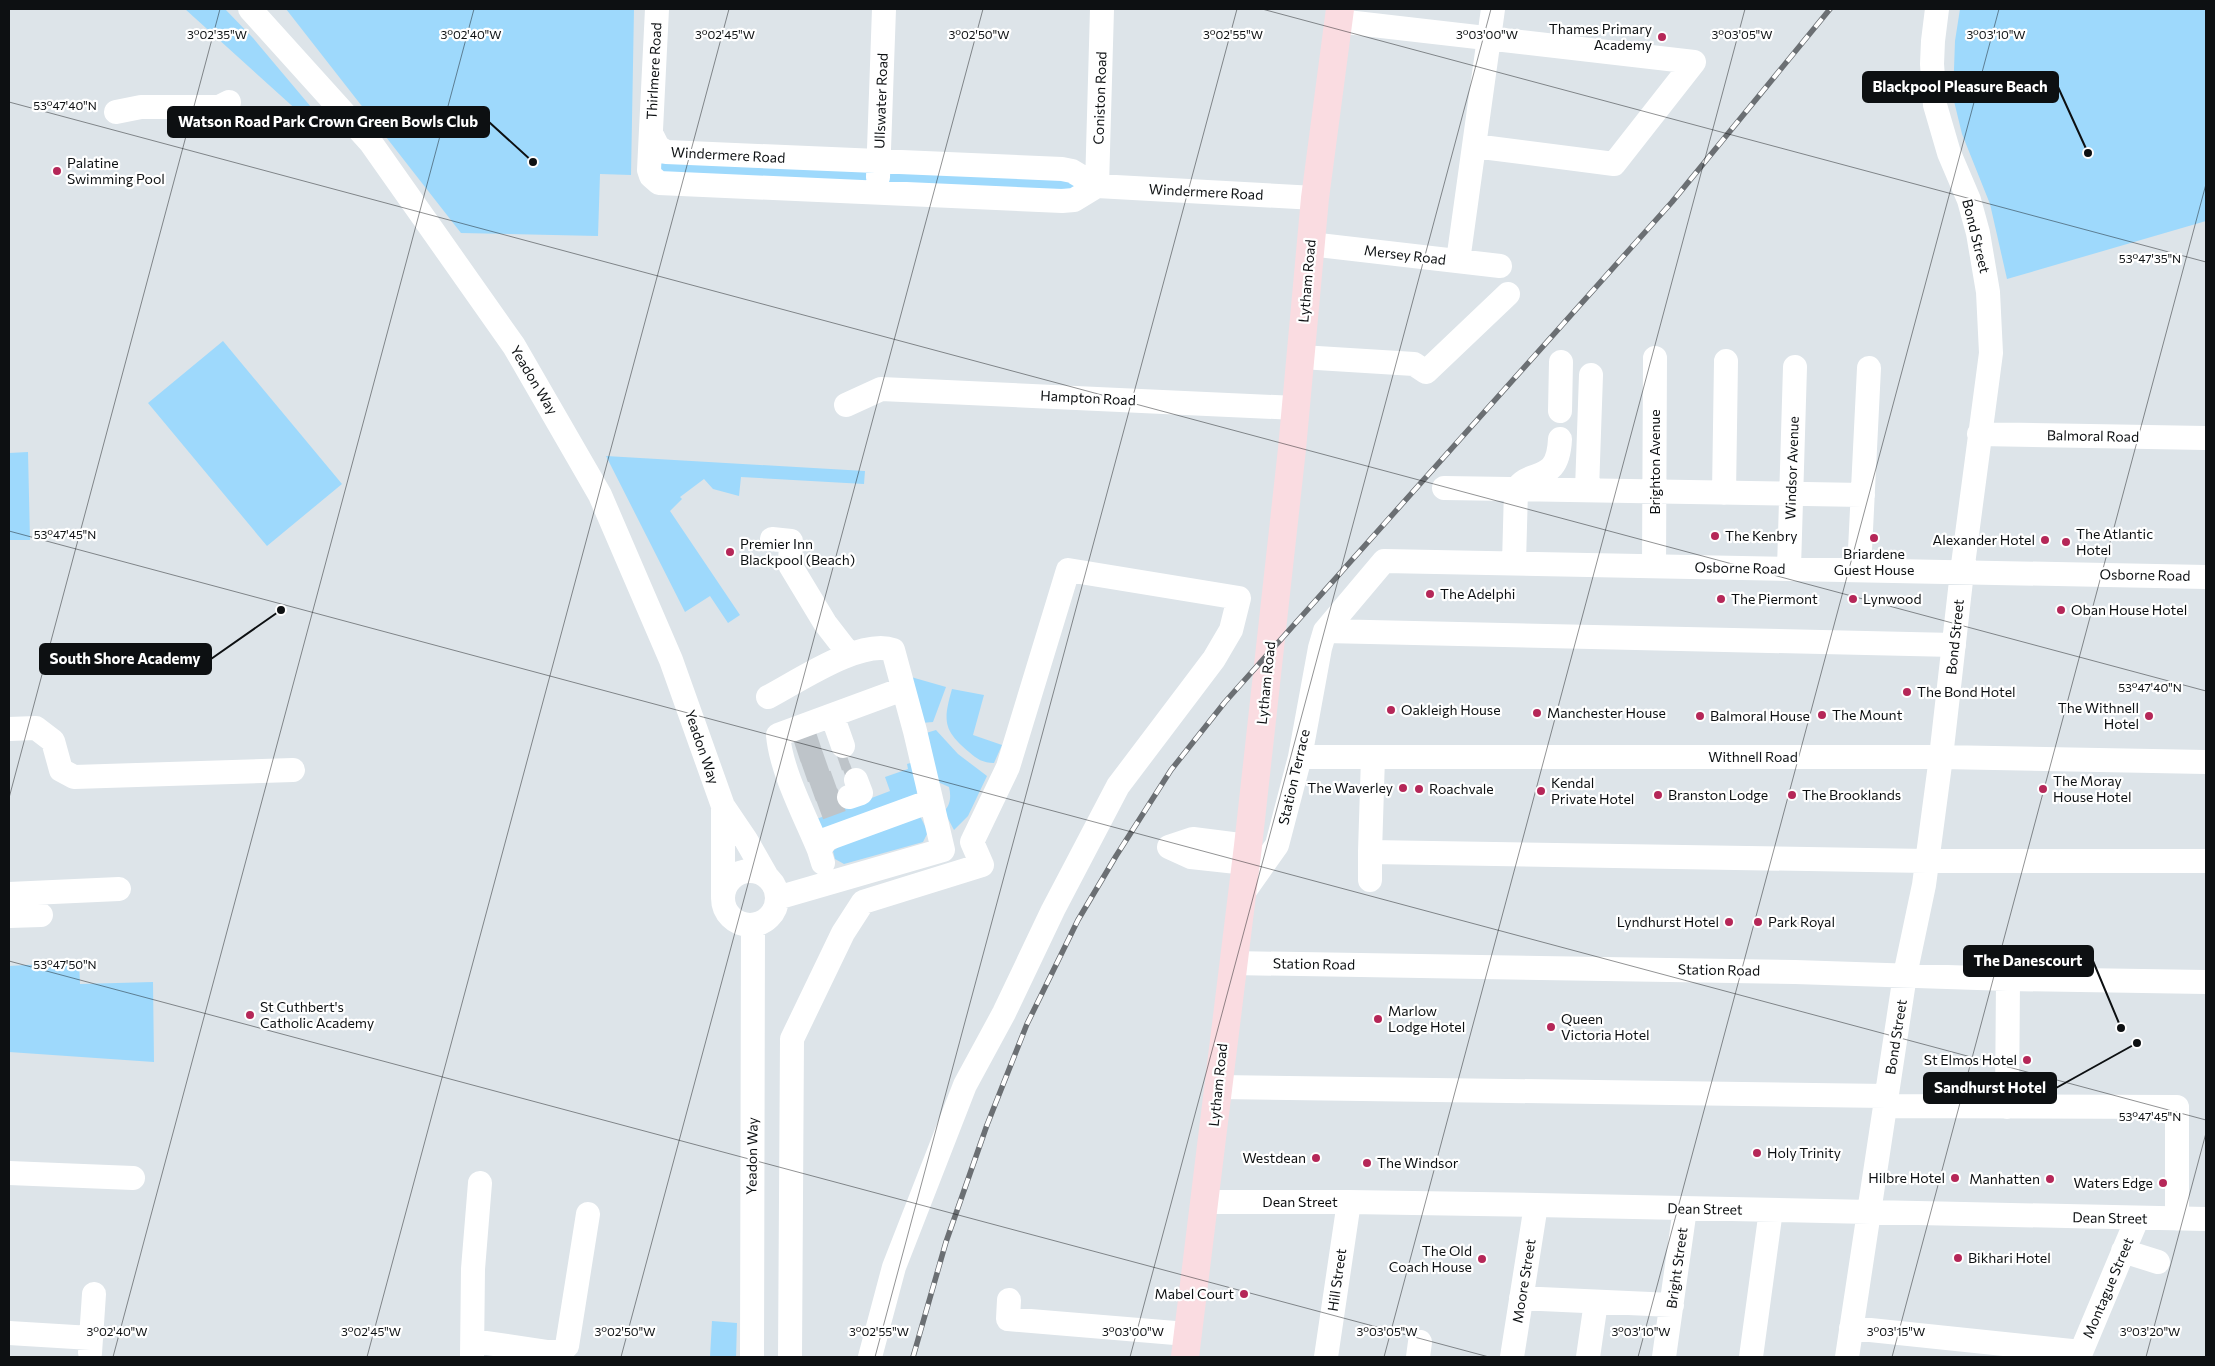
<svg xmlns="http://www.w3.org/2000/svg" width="2215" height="1366" viewBox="0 0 2215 1366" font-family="Commissioner,sans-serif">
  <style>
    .green { fill: #9ed9fc }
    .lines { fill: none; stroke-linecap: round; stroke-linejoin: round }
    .minor-tunnel { stroke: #bec4c9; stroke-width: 24; stroke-dasharray: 24 12; stroke-linecap: butt }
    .minor { stroke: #fff; stroke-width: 24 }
    .major { stroke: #fadce1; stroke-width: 28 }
    .rail-casing { stroke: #6b6f73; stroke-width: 5.5 }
    .rail { stroke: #fff; stroke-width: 4; stroke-dasharray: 11; stroke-linecap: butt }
    .ticks { fill: none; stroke: #0d1012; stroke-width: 1; stroke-opacity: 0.45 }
    .poi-dot { fill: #b52758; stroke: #fff; stroke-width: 2 }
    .labels { text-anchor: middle; stroke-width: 4.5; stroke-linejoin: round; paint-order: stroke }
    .poi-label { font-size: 14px; fill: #0d1012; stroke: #fff; text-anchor: start }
    .street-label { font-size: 14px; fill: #0d1012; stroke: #fff }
    .ticks-label { font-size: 12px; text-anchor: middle; fill: #0d1012; stroke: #fff; stroke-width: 4.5; stroke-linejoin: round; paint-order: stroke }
    .leader { fill: none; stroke: #0d1012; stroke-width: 2 }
    .callout-dot { fill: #0d1012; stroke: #fff; stroke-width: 2 }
    .callout { fill: #0d1012; stroke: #0d1012; stroke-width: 2 }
    .callout-label { font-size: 15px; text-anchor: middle; font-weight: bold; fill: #fff }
  </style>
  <rect width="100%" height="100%" fill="#dde4e9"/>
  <path class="green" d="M185,9H225L253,38L327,126L321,132Z
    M286,9H634L631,175L600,174L598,236L461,233Z
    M1960,9H2206V221L2007,279L1990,204L1962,134L1953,97L1955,41Z
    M654,141L1072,171L1080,197L666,185L650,159Z
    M223,341L342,484L267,546L148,403Z
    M28,452L30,540H9V453Z
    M606,456L865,471L864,484L741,477L739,496L713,489L704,479L680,497L682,499L670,511L740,615L728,623L710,596L685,612Z
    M911,677L946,687L933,722L921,723Z
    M952,689L984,695L973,735L1002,745L994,763C983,763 977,759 969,752C943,730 943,721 952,689Z
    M936,730L958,754L987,776L968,816L954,830L944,811C951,805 951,795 949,787L938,782L926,733Z
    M914,762L917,792L916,796L824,834L814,820L890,791L885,777L908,769L907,764Z
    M920,816L928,832L923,842L844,864L835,859L833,851L844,843Z
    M79,962L80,984L153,982L154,1062L9,1052V966Z
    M712,1321L737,1323L736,1357H710Z"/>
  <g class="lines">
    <path class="minor-tunnel" d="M797,751L827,741
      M804,771L847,756
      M812,790L854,775
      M819,808L849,797"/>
    <path class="minor" d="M250,9L371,143L514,346L600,495L671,660L723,806L746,840L766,875
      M657,9L649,170L651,176L659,183L1062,201L1074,200L1097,186
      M1338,21L1694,62
      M116,112L141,107H219L229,102
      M651,133L658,147L666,152L1062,169L1072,171L1097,186L1315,198
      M1474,146L1614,164L1694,62
      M878,177L884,9
      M1097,186L1102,9
      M1310,244L1500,266
      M1458,261L1493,9
      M1301,357L1414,364L1426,372L1508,294
      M846,405L881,389L1296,408
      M1560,411L1561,362
      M1979,434L2206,438
      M1444,488L1863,495
      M1587,490L1591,375
      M1724,493L1726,361
      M772,539L791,541L790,565L825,623L849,654
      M1514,563L1516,490C1530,467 1558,486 1560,439
      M1654,566L1655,358
      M1789,568L1795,367
      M1859,570L1869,368
      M1325,631L1954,645
      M768,697C797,682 861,638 893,650L915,731L943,850L777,898
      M832,715L843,746
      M9,729L36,728L53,741L61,770L74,777L293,770
      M1300,757H1941L2206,762
      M1373,757L1370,852L1927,861H2206
      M849,797L861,793L856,780
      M723,806V897
      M1169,847L1193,839L1248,846
      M1169,847L1191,857L1246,863
      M819,850C805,816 781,771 778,735L903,689
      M823,863L819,850L827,839L931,801
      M723 898a27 27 0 1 1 54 0a27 27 0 1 1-54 0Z
      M1370,880V852
      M9,894L119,889
      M1241,896L1277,845L1300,757L1320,648L1325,631L1384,561L2206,577
      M9,916L41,915
      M1232,963L1795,972L2008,979L2206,982
      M1219,1087L1887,1096
      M1885,1106L2177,1107V1219
      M2007,1107L2008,979
      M9,1173L133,1178
      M1203,1202H1349L1536,1205L2206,1219
      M2123,1251L2158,1262
      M1521,1298L1672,1305
      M1009,1300L1008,1319L1187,1334
      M1851,1328L2081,1352
      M9,1333L91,1338
      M473,1341L548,1352H560L567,1346L588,1214
      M90,1353L94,1294
      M472,1356L473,1269L480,1183
      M752,1357L753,925
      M790,1357L792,1039L843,933L863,902L982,865L972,842L1008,767L1068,570L1239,598L1231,630L1214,659L1118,786L1053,910L1004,1013L965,1085L894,1267L870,1357
      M1326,1357L1349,1202
      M1418,1357L1420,1342
      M1512,1357L1536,1205
      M1588,1357L1596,1302
      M1664,1357L1685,1209
      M1751,1357L1771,1210
      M1847,1357L1905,975L1924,885L1941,757L1962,572L1991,353L1988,292L1978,233L1969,200L1949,153L1935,105L1932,64L1933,41L1937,9
      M2079,1357L2137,1219"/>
    <path class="major" d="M1185,1357L1248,846L1292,449L1315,198L1340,9"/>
    <defs>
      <path id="rail" d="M913,1357L946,1242L987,1125L1027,1024L1078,920L1116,856L1171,770L1225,702L1672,202L1830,9"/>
    </defs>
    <use href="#rail" class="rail-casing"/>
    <use href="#rail" class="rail"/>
  </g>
  <path class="ticks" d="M1262,9L2206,262M9,102L2206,691M9,531L2206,1120M9,798L220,9M9,961L1489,1357M113,1357L474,9M367,1357L729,9M621,1357L983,9M875,1357L1237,9M1130,1357L1491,9M1384,1357L1745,9M1638,1357L1999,9M1892,1357L2206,184M2146,1357L2206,1133"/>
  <g class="poi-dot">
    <circle cx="1662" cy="37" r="5"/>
    <circle cx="57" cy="171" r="5"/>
    <circle cx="1715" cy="536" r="5"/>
    <circle cx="1874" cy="538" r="5"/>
    <circle cx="2045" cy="540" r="5"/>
    <circle cx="2066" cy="542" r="5"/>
    <circle cx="730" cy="552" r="5"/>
    <circle cx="1430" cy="594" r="5"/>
    <circle cx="1721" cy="599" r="5"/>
    <circle cx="1853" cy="599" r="5"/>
    <circle cx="2061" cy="610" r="5"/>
    <circle cx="1907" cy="692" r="5"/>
    <circle cx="1391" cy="710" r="5"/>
    <circle cx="1537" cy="713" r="5"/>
    <circle cx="1822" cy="715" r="5"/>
    <circle cx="1700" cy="716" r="5"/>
    <circle cx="2149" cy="716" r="5"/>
    <circle cx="1403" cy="788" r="5"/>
    <circle cx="1419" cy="789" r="5"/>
    <circle cx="2043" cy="789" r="5"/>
    <circle cx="1541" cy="791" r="5"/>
    <circle cx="1658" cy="795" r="5"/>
    <circle cx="1792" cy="795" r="5"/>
    <circle cx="1729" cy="922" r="5"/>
    <circle cx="1758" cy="922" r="5"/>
    <circle cx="250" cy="1015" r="5"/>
    <circle cx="1378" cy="1019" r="5"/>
    <circle cx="1551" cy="1027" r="5"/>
    <circle cx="2027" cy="1060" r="5"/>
    <circle cx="1757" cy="1153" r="5"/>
    <circle cx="1316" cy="1158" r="5"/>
    <circle cx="1367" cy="1163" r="5"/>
    <circle cx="1955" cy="1178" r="5"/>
    <circle cx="2050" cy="1179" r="5"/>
    <circle cx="2163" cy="1183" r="5"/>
    <circle cx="1958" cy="1258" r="5"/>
    <circle cx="1482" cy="1259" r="5"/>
    <circle cx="1244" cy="1294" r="5"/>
  </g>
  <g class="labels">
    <g class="poi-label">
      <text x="1652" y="34" text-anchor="end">Thames Primary<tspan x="1652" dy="16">Academy</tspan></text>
      <text x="67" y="168">Palatine<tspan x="67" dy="16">Swimming Pool</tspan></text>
      <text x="2076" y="539">The Atlantic<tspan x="2076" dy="16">Hotel</tspan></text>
      <text x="1725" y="541">The Kenbry</text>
      <text x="2035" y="545" text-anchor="end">Alexander Hotel</text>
      <text x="740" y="549">Premier Inn<tspan x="740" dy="16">Blackpool (Beach)</tspan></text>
      <text x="1874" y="559" text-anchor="middle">Briardene<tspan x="1874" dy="16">Guest House</tspan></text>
      <text x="1440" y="599">The Adelphi</text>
      <text x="1731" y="604">The Piermont</text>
      <text x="1863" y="604">Lynwood</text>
      <text x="2071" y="615">Oban House Hotel</text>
      <text x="1917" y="697">The Bond Hotel</text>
      <text x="2139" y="713" text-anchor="end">The Withnell<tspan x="2139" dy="16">Hotel</tspan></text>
      <text x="1401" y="715">Oakleigh House</text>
      <text x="1547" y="718">Manchester House</text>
      <text x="1832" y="720">The Mount</text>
      <text x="1710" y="721">Balmoral House</text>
      <text x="2053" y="786">The Moray<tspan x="2053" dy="16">House Hotel</tspan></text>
      <text x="1551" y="788">Kendal<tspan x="1551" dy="16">Private Hotel</tspan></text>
      <text x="1393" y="793" text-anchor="end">The Waverley</text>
      <text x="1429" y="794">Roachvale</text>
      <text x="1668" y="800">Branston Lodge</text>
      <text x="1802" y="800">The Brooklands</text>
      <text x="1719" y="927" text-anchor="end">Lyndhurst Hotel</text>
      <text x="1768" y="927">Park Royal</text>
      <text x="260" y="1012">St Cuthbert's<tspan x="260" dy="16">Catholic Academy</tspan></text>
      <text x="1388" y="1016">Marlow<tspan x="1388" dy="16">Lodge Hotel</tspan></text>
      <text x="1561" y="1024">Queen<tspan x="1561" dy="16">Victoria Hotel</tspan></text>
      <text x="2017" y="1065" text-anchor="end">St Elmos Hotel</text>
      <text x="1767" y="1158">Holy Trinity</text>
      <text x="1306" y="1163" text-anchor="end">Westdean</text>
      <text x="1377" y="1168">The Windsor</text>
      <text x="1945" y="1183" text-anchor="end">Hilbre Hotel</text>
      <text x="2040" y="1184" text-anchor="end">Manhatten</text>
      <text x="2153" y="1188" text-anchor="end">Waters Edge</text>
      <text x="1472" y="1256" text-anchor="end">The Old<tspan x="1472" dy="16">Coach House</tspan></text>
      <text x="1968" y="1263">Bikhari Hotel</text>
      <text x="1234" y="1299" text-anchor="end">Mabel Court</text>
    </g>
    <g class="street-label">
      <text transform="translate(654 71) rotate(-87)" y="5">Thirlmere Road</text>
      <text transform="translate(1100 98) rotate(-88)" y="5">Coniston Road</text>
      <text transform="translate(881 101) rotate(-88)" y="5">Ullswater Road</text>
      <text transform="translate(728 155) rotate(3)" y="5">Windermere Road</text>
      <text transform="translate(1206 192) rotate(3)" y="5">Windermere Road</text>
      <text transform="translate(1976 236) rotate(76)" y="5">Bond Street</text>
      <text transform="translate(1405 255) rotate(7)" y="5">Mersey Road</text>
      <text transform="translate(1307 281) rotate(-85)" y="5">Lytham Road</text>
      <text transform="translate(534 380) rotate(59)" y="5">Yeadon Way</text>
      <text transform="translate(1088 398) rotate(3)" y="5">Hampton Road</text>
      <text transform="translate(2093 436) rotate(1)" y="5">Balmoral Road</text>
      <text transform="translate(1655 462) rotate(-90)" y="5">Brighton Avenue</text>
      <text transform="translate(1792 468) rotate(-88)" y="5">Windsor Avenue</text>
      <text transform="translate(1740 568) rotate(1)" y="5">Osborne Road</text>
      <text transform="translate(2145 575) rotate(1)" y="5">Osborne Road</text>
      <text transform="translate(1955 637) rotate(-84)" y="5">Bond Street</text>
      <text transform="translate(1266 683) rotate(-84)" y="5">Lytham Road</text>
      <text transform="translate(702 747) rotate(71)" y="5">Yeadon Way</text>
      <text x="1753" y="762">Withnell Road</text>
      <text transform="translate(1294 777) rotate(-77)" y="5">Station Terrace</text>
      <text transform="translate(1314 964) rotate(1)" y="5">Station Road</text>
      <text transform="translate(1719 970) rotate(1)" y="5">Station Road</text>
      <text transform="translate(1896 1037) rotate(-81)" y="5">Bond Street</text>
      <text transform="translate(1218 1085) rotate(-84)" y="5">Lytham Road</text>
      <text transform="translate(752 1156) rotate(-89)" y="5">Yeadon Way</text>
      <text x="1300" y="1207">Dean Street</text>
      <text transform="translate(1705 1209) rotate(1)" y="5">Dean Street</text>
      <text transform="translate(2110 1218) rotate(1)" y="5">Dean Street</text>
      <text transform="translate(1677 1268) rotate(-82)" y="5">Bright Street</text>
      <text transform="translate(1337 1280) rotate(-82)" y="5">Hill Street</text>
      <text transform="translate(1524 1281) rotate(-81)" y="5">Moore Street</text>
      <text transform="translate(2108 1288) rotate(-67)" y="5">Montague Street</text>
    </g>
  </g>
  <g class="ticks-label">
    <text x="217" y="39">3°02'35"W</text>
    <text x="471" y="39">3°02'40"W</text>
    <text x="725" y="39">3°02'45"W</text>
    <text x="979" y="39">3°02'50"W</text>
    <text x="1233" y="39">3°02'55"W</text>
    <text x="1487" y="39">3°03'00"W</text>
    <text x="1742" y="39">3°03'05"W</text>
    <text x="1996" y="39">3°03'10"W</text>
    <text x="65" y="110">53°47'40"N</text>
    <text x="2150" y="263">53°47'35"N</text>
    <text x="65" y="539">53°47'45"N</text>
    <text x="2150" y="692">53°47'40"N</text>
    <text x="65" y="969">53°47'50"N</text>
    <text x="2150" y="1121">53°47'45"N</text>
    <text x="117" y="1336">3°02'40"W</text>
    <text x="371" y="1336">3°02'45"W</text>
    <text x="625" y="1336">3°02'50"W</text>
    <text x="879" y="1336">3°02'55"W</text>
    <text x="1133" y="1336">3°03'00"W</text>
    <text x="1387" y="1336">3°03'05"W</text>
    <text x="1641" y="1336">3°03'10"W</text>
    <text x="1896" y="1336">3°03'15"W</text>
    <text x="2150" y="1336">3°03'20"W</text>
  </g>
  <path class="leader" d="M2088 153L2058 87M533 162L489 122M281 610L211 659M2121 1028L2093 961M2137 1043L2056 1088"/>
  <g class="callout-dot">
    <circle cx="2088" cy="153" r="5"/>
    <circle cx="533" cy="162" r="5"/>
    <circle cx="281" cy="610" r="5"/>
    <circle cx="2121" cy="1028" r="5"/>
    <circle cx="2137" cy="1043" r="5"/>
  </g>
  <g class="callout">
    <rect x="1863" y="72" width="195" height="30" rx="5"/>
    <rect x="168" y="107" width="321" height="30" rx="5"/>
    <rect x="40" y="644" width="171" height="30" rx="5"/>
    <rect x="1964" y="946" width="129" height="30" rx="5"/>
    <rect x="1924" y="1073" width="132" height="30" rx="5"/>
  </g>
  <g class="callout-label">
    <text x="1960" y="92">Blackpool Pleasure Beach</text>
    <text x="328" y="127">Watson Road Park Crown Green Bowls Club</text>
    <text x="125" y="664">South Shore Academy</text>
    <text x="2028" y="966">The Danescourt</text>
    <text x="1990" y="1093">Sandhurst Hotel</text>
  </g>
  <rect width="2215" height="1366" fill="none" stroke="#0d1012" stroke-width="20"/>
</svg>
